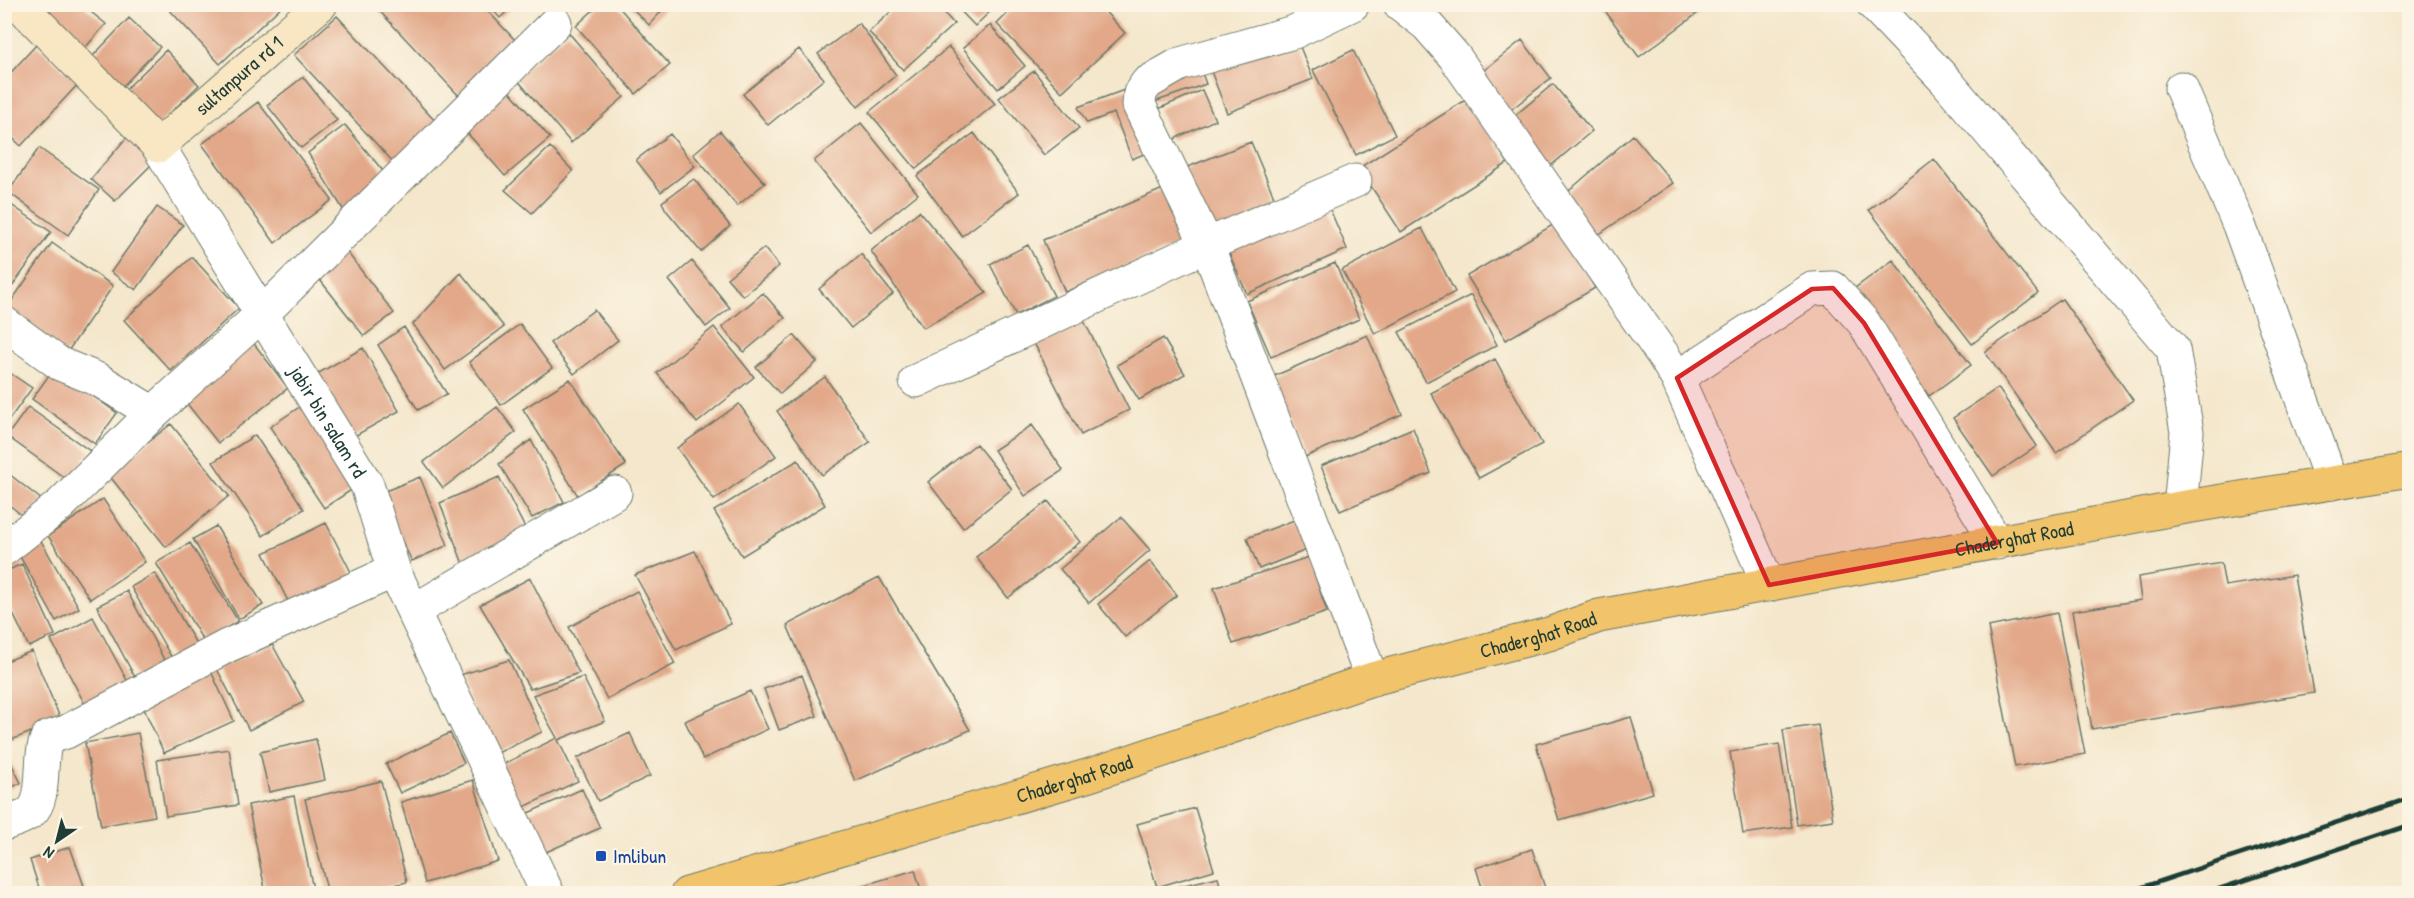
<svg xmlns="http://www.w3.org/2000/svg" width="2414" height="898" viewBox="0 0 2414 898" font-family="'Patrick Hand',sans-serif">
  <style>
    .building { fill: #e2a889 }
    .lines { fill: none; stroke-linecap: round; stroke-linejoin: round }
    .street-casing { stroke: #6a7869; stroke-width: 35 }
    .secondary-casing { stroke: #6a7869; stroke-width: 35 }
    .primary-casing { stroke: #6a7869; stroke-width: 35 }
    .street { stroke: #fff; stroke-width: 33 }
    .secondary { stroke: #f9e7c3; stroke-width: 33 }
    .primary { stroke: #f1c36a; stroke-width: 33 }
    .rail { stroke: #1f3d34; stroke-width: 4.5 }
    .marked { fill: #d62828; fill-opacity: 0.2; stroke: #d62828; stroke-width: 4.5; stroke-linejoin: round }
    .transit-dot { fill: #1a4fb4; stroke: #fcf5e5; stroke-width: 2 }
    .labels { text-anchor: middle; stroke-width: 4.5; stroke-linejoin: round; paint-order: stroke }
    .street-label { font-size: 20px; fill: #1f3d34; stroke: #fcf5e5 }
    .transit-label { font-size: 20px; fill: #164399; stroke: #fcf5e5; text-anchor: start }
  </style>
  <rect width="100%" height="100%" fill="#fcf5e5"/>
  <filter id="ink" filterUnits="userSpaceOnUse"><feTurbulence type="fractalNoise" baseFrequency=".0167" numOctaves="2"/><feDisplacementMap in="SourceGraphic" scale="12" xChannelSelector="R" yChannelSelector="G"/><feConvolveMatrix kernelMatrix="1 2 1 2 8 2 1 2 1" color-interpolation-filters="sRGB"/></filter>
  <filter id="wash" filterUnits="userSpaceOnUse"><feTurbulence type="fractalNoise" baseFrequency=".008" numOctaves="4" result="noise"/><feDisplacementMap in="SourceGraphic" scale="24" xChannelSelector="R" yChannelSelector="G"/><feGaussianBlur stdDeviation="1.35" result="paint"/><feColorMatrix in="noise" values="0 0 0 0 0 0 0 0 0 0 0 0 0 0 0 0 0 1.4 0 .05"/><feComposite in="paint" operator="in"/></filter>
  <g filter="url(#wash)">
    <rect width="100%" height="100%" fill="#f4e7cc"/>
    <g id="blocks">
      <path class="building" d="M164,4H284L220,64Z
        M373,4H481L516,41L459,96Z
        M488,4H515L500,18Z
        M600,4H616L670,65L636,94L576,26Z
        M628,4H668L649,25Z
        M899,4H936L954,24L903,70L869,32Z
        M954,4H998L975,26Z
        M1017,4H1098L1125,33L1062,92L997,24Z
        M1600,4H1710L1639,57Z
        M45,5H82L106,24L85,48L41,10Z
        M337,16L438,124L395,164L294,55Z
        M129,18L160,47L123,86L92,57Z
        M859,23L896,75L858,107L818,54Z
        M990,25L1025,66L998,89L963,48Z
        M568,32L624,97L571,143L515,77Z
        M1294,32L1313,79L1227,113L1209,66Z
        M1522,40L1551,78L1508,112L1478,75Z
        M36,45L79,83L21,146L4,130V80Z
        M949,47L995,104L916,169L869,112Z
        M799,49L824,79L768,125L743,94Z
        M166,50L199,85L157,126L123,92Z
        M1353,50L1395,135L1356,155L1313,70Z
        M1199,65L1206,84L1154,102L1147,83Z
        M1034,71L1079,128L1044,155L999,98Z
        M303,77L337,120L301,148L267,105Z
        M1553,84L1592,131L1547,169L1507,122Z
        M507,88L550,138L505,176L462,127Z
        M1127,89L1151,151L1132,159L1114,113L1087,123L1078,107Z
        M1202,90L1215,120L1172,140L1158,109Z
        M1467,99L1508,163L1401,232L1359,168Z
        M258,102L332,200L275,243L202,144Z
        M861,123L918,194L871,232L814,161Z
        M345,125L388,177L346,214L308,153Z
        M720,131L765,183L737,206L693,154Z
        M974,133L1019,193L962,236L917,176Z
        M670,134L695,166L661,192L636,160Z
        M1633,135L1673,183L1595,237L1564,195Z
        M127,137L155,161L115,201L91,179Z
        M1251,142L1280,211L1213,238L1185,168Z
        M550,147L573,171L532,213L505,190Z
        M39,148L99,190L68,235L8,192Z
        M1934,159L2038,293L1972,344L1869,210Z
        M694,179L730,226L701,252L666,210L662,202Z
        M1170,186L1193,238L1065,292L1043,240Z
        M4,200L51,232L6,295L4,294Z
        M1326,200L1347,249L1247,294L1225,244Z
        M157,207L183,225L136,290L111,272Z
        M919,211L987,293L923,328L871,251Z
        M1556,223L1595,288L1506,340L1467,276Z
        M1422,228L1455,292L1375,334L1342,270Z
        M52,243L113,286L66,354L5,310Z
        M1028,245L1054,296L1016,315L990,264Z
        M764,248L779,266L743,296L727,278Z
        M347,252L394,313L364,336L317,276Z
        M861,254L893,294L851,328L819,289Z
        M192,257L239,308L171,371L124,320Z
        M1893,260L1971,365L1929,396L1851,291Z
        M692,261L730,308L706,327L669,280Z
        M1335,263L1359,319L1271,357L1247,301Z
        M461,273L504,327L445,370L413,324Z
        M763,293L785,318L744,352L722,327Z
        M1471,295L1497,345L1426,382L1399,332Z
        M2062,299L2133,400L2056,453L1985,352Z
        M594,310L618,340L574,374L550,343Z
        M1081,315L1129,410L1081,435L1032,339Z
        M520,324L552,368L501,405L469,362Z
        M404,327L447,394L418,410L378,345Z
        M714,327L754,377L697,423L657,373Z
        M794,335L817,362L780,394L756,367Z
        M1367,335L1402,414L1305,457L1270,378Z
        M1163,338L1185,374L1139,400L1117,365Z
        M252,341L288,388L218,443L181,396Z
        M363,348L399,411L353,437L317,374Z
        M1495,359L1542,444L1479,478L1431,393Z
        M54,368L117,413L95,444L32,399Z
        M4,369L32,388L4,427Z
        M825,377L870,442L822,475L777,411Z
        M570,379L626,465L578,496L523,409Z
        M1998,388L2037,446L1993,476L1953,418Z
        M304,404L359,485L324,508L270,427Z
        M739,404L776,456L714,500L677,448Z
        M28,407L90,451L69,481L7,436Z
        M497,407L516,432L443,488L424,462Z
        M171,424L229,496L166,547L108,474Z
        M1032,425L1063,470L1025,496L994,450Z
        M1413,428L1431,473L1340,511L1321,466Z
        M255,435L304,509L263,536L213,462Z
        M531,440L564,502L532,518L499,464Z
        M976,444L1012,489L963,528L928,482Z
        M798,460L825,505L742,556L714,511Z
        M4,470L42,500L27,519L4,501Z
        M420,477L448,545L412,561L378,494Z
        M499,477L528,534L463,564L440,503Z
        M103,499L145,562L90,599L48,536Z
        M1048,501L1080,542L1008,598L976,557Z
        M1121,517L1150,550L1089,603L1060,569Z
        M1297,519L1309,549L1259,569L1247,538Z
        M326,523L355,580L291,607L264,553Z
        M216,526L263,605L239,619L193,539Z
        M40,539L79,608L56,621L17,551Z
        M190,543L238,621L204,642L156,563Z
        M695,551L731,624L676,650L635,575Z
        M1309,557L1327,612L1233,644L1214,588Z
        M1150,561L1177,595L1125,637L1098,604Z
        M2221,563L2225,586L2294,575L2314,693L2092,729L2072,611L2141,600L2138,577Z
        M22,564L55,635L29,647L4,595V572Z
        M155,573L198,647L173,660L131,587Z
        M879,577L970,730L855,781L787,625Z
        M530,578L579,673L530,689L480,605Z
        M127,591L167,665L137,681L97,606Z
        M637,591L675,664L607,699L569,627Z
        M4,607L11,618L4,622Z
        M2057,613L2085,754L2015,767L1988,627Z
        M93,617L130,686L87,708L51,640Z
        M272,644L304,702L249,730L217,669Z
        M32,651L61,720L4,743V662Z
        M509,660L542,732L489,757L460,675Z
        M209,667L234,721L164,753L140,700Z
        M802,675L817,716L779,730L764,689Z
        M583,677L605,721L558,740L578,781L516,811L495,768L557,738L533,695Z
        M750,691L768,729L703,759L685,721Z
        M1631,717L1653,793L1559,820L1536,744Z
        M1818,725L1833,820L1797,825L1783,730Z
        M138,733L155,816L101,826L85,743Z
        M450,733L464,763L400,793L386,764Z
        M630,733L650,776L598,801L577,758Z
        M316,739L325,780L269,792L260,752Z
        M1779,744L1792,827L1743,834L1730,752Z
        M4,749L21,783L4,791Z
        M229,749L238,805L166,816L157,760Z
        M473,780L498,861L425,883L401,802Z
        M381,781L407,882L357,894H328L305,799Z
        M582,789L600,828L537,856L519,817Z
        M294,796L314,894H266L248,805Z
        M1195,808L1214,870L1157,887L1137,824Z
        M70,847L87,894H41L30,860Z
        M1532,849L1547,894H1484L1476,868Z
        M915,870L922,894H837V893Z
        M1218,877L1222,894H1151V893Z"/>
    </g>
  </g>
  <g filter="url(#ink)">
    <use href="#blocks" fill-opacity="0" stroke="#6a7869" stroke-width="1.5"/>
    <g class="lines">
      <defs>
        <g id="street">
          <path d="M1353,4L1294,32L1180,64L1147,83L1140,93L1139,105L1207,245L1355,181"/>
          <path d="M1400,4L1427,25L1454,56L1663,355L1677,378L1769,585"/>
          <path d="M1873,4L1946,81L2173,349L2187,432L2180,508"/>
          <path d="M2181,88L2239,225L2332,483"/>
          <path id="s1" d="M158,146L367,485L394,571L548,894"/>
          <path d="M4,323L60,364L99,380L153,413"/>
          <path d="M1677,378L1812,289L1833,288L1864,323L1997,543"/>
          <path d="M916,381L1207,245L1372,679"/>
          <path d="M4,549L60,505L153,413L261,315L555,23"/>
          <path d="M415,610L615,493"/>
          <path d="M4,824C13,821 24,818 31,812C47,798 38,758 47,738L66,732L227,646L394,571"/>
        </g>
        <g id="secondary">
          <path id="s2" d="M19,4L158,146L321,4"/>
        </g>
        <g id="primary">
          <path id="s3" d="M687,894L1090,775L1372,679L1549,634L1599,616L2180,508L2410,470"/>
        </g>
      </defs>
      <use href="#street" class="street-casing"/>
      <use href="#secondary" class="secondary-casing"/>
      <use href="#primary" class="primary-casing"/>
      <use href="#street" class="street"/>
      <use href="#secondary" class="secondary"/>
      <use href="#primary" class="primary"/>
      <path class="rail" d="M2122,894L2410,798
        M2204,894L2410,825"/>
    </g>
  </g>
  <path class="marked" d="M1833,288L1864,323L1997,543L1769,585L1677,378L1812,289Z"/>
  <rect class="transit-dot" x="595" y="850" width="12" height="12" rx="3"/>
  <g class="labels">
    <g class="street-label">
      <text dy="7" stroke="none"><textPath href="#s2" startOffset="306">sultanpura rd 1</textPath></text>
      <text dy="7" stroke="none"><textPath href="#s1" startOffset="324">jabir bin salam rd</textPath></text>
      <text dy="7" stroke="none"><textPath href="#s3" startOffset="1376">Chaderghat Road</textPath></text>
      <text dy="7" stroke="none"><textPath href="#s3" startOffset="890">Chaderghat Road</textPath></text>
      <text dy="7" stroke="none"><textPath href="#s3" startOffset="404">Chaderghat Road</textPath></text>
    </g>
    <g class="transit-label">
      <text x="613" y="863">Imlibun</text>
    </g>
  </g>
  <rect width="2414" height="898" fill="none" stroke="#fcf5e5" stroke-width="24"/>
  <g transform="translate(57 841) rotate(215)" stroke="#fcf5e5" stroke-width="4.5" paint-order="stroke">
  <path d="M0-4.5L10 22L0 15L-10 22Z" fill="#1f3d34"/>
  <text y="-9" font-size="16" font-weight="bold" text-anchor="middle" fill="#1f3d34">N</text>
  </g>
</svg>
